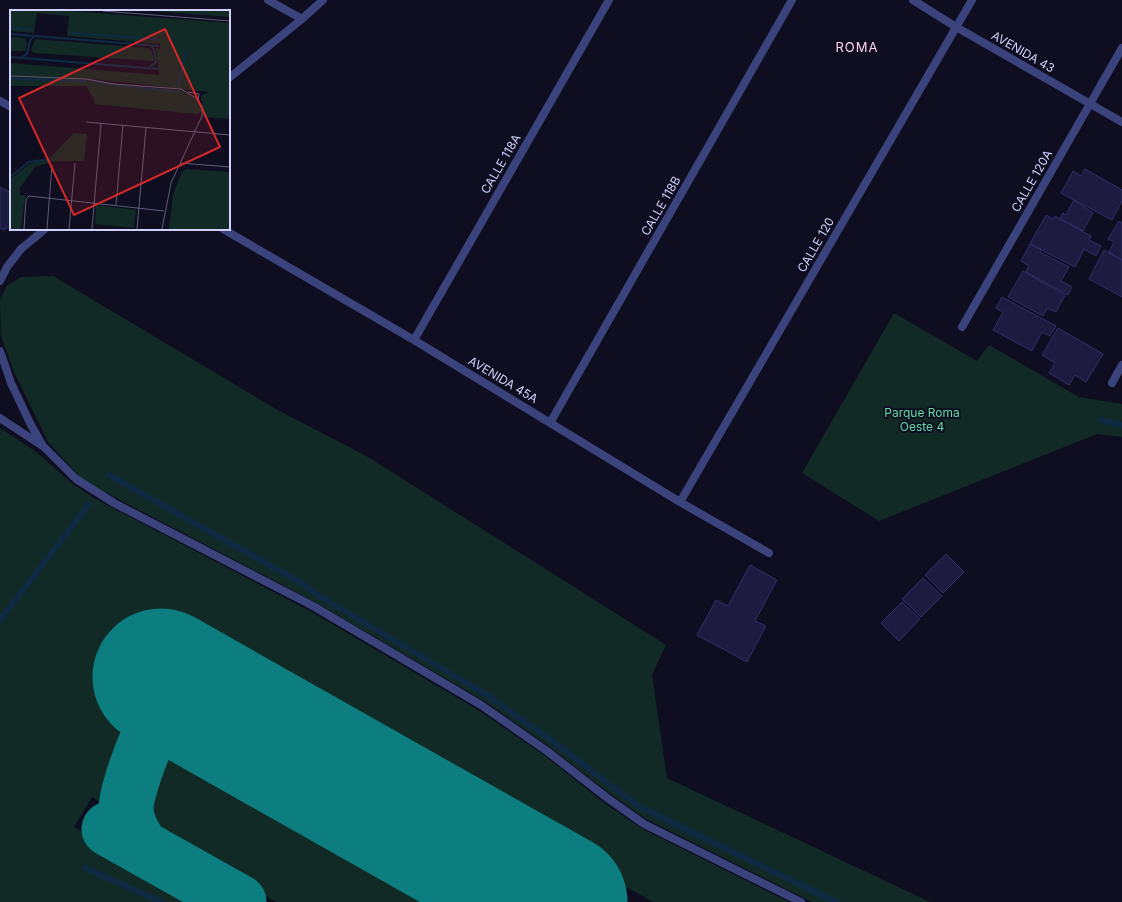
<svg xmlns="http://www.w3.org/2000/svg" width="1122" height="902" viewBox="0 0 1122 902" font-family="Inter,sans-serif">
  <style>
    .green { fill: #112a25 }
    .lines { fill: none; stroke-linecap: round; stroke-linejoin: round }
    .stream { stroke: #0f2b43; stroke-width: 6 }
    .taxiway { stroke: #0d7e80; stroke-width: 55 }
    .runway { stroke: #0d7e80; stroke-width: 137 }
    .building { fill: #1d1b40; stroke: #312e6b }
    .service { stroke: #3b437d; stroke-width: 8 }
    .minor { stroke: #3b437d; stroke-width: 8 }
    .labels { text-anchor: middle; stroke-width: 4; stroke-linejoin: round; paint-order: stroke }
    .street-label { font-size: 12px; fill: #d0d1fd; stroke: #0e0e20 }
    .park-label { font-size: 12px; fill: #60d9a8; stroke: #0e0e20 }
    .neighbourhood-label { font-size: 13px; letter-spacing: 1px; fill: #fdd1f4; stroke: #0e0e20 }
    .inset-river { fill: none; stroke: #0f2b43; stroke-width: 2 }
    .inset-road { fill: none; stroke: #5c5c78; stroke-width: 1 }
    .view { fill: #d62828; fill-opacity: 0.15; stroke: #d62828; stroke-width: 2 }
    .inset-edge { fill: none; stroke: #d0d1fd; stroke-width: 2 }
  </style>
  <rect width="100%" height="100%" fill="#0e0e20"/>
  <path class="green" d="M53,276L276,409L368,457L666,645L652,675L667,778L930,902H812L646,819L609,793L550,747L484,701L315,602L99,489L79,476L48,442L15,374L1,336L0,301L6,286L21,277Z
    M894,313L977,361L989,345L1079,397L1122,404V437L1097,434L879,521L802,473Z
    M0,428L35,451L73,484L94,498L310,611L478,710L544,755L603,802L641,828L789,902H653L176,631L141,693L111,810L92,797L74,827L205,902H0Z
    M174,731L475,902H276L165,840L153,820L147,800L161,749L166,737Z"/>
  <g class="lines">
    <path class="stream" d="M1101,420L1122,425
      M109,475L298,581L319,596L487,695L554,742L611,786L642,808L836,902
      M0,620L89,504
      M85,868L161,902"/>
    <path class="taxiway" d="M109,829L239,902
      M141,847C134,835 127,825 126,810C126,792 145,739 156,724C159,720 166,715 170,712C185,704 205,709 221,711"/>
    <path class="runway" d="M161,677L559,902"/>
  </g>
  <path class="building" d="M1085,169L1122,190V201L1112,220L1061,193L1073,171L1081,176Z
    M0,187L11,193V211L9,212L11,213V225L4,230L0,228Z
    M1074,200L1093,213L1083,231L1060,219L1063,213L1066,215Z
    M1046,215L1053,219L1055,216L1091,236L1089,240L1101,246L1096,256L1084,249L1075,267L1030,244Z
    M1119,221L1122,223V260L1109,252L1114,242L1108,239Z
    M1030,244L1041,249L1040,252L1069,267L1061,281L1072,287L1068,295L1026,272L1029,266L1021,261Z
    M1104,250L1122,260V297L1089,279Z
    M1023,271L1065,295L1056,312L1047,308L1043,316L1008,297Z
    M1002,297L1056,326L1050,336L1042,332L1032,351L993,330L1003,312L996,308Z
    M1058,328L1103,354L1086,382L1075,375L1069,385L1049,373L1055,363L1042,355Z
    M946,554L964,572L943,593L925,575Z
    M750,565L777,580L755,621L766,626L747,662L697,635L716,600L728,606Z
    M923,578L942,596L921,617L902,599Z
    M902,602L920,619L899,641L881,623Z"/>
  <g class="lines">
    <path class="service" d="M0,281L7,267L21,249
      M0,351L11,383L31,425L43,446L76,479L114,503L313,606L481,705L547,751L606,797L644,824L801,902
      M0,418L41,445"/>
    <path class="minor" d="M268,0L302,19
      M913,0L956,27L1122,122
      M229,78L302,19L323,0
      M0,101L11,107
      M223,229L414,340L680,502L769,553
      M21,249L45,229
      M962,327L1122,48
      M414,340L609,0
      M1112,383L1122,365
      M550,423L792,0
      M680,502L972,0"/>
  </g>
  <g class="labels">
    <g class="street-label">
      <text transform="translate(1023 52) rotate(30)" y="4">AVENIDA 43</text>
      <text transform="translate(501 164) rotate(-60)" y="4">CALLE 118A</text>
      <text transform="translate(1032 181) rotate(-60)" y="4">CALLE 120A</text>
      <text transform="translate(661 206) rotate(-60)" y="4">CALLE 118B</text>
      <text transform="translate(816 245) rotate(-60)" y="4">CALLE 120</text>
      <text transform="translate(503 380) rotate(31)" y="4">AVENIDA 45A</text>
    </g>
    <g class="park-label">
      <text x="922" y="417">Parque Roma<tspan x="922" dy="14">Oeste 4</tspan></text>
    </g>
    <g class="neighbourhood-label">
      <text x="857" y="52">ROMA</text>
    </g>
  </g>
  <g transform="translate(10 10)">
    <rect width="220" height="220" fill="#0e0e20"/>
    <path d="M0,1H61L220,13V109L195,107L191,89L192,85L199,82L83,69L0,66V53L149,65L146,38L150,39V34L57,26L59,6L27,3L24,23L0,21ZM143,1H220V7ZM0,27L15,28L17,33L15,41H0ZM25,29L138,38L142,42L144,51L24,43L21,40ZM0,67L76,69L104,75L171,80L186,89L192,97L191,102L186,104L84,94V89L76,76H0ZM64,123L77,124L74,151H45L25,157L10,178V185H15L11,219H0V169L20,154L41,147ZM176,159L220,162V219H159L163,184L172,162ZM86,195L126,200L124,218L85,214Z" fill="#112a25"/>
    <path class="inset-river" d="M0,18L22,20M60,23L146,29M0,24L149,36M0,47L148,59M10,48L17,44L20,31L24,26M138,58L146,52L144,39L140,35M0,69L77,71M84,72L167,82M168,77L176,40M0,167L19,152L41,149"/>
    <path class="inset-road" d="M93,1L220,11M0,66L76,69L104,74L171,79L186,88L192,96V106L161,173L152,219M178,82L189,84L188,90M76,112L220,125M170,153L220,157M106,195L113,115M14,219L16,189L19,186L154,201M37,219L42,155M59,219L65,153M82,219L91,113M127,219L136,118"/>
    <path class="view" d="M155,19L210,137L64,205L9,88Z"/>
    <rect width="220" height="220" class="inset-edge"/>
  </g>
</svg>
